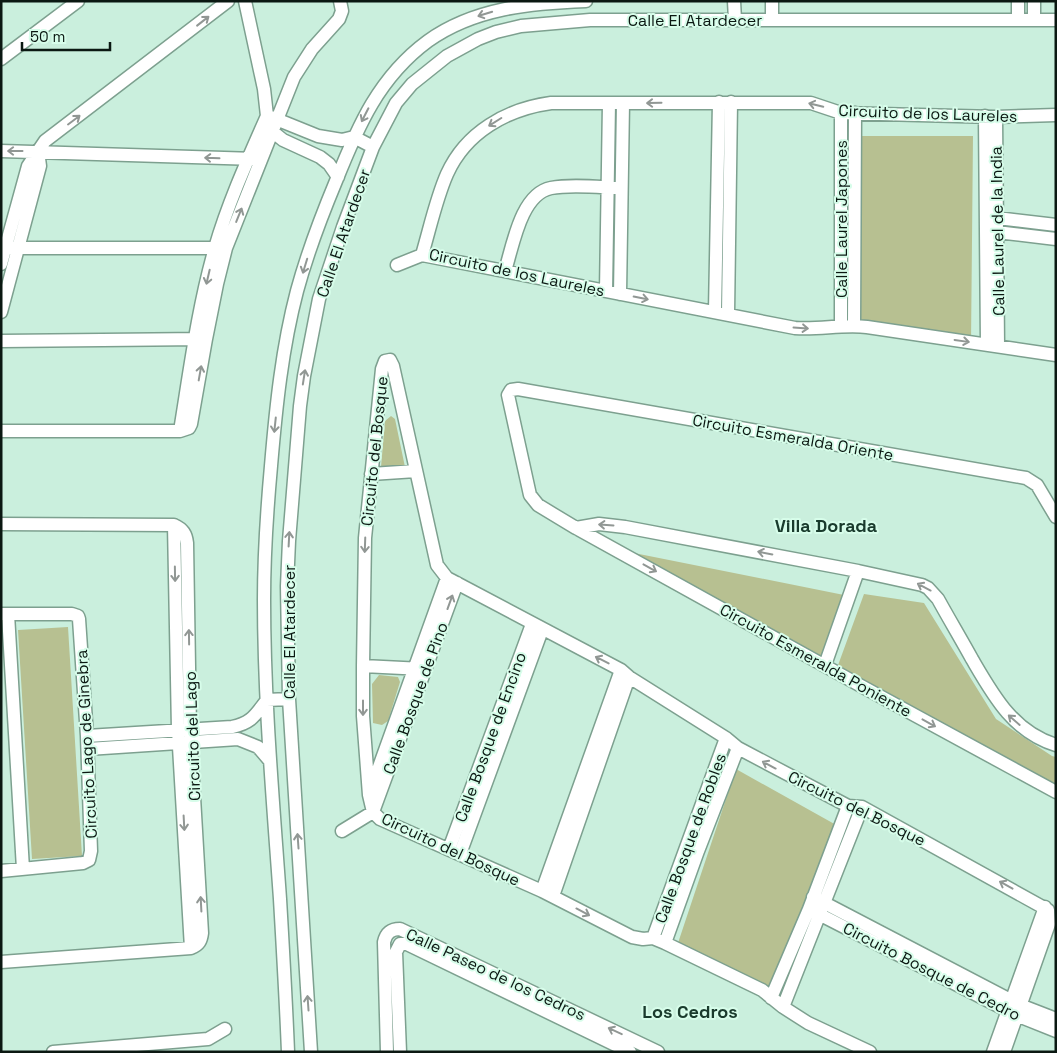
<svg xmlns="http://www.w3.org/2000/svg" width="1057" height="1053" viewBox="0 0 1057 1053" font-family="'Space Grotesk',sans-serif">
  <style>
    .green { fill: #b7c091 }
    .lines { fill: none; stroke-linecap: round; stroke-linejoin: round }
    .minor-casing { stroke: #7da08f; stroke-width: 15 }
    .minor { stroke: #fff; stroke-width: 12 }
    .oneway { stroke: #919794 }
    .labels { text-anchor: middle; stroke-width: 4; stroke-linejoin: round; paint-order: stroke }
    .street-label { font-size: 16px; fill: #0b1812; stroke: #d7fdea }
    .neighbourhood-label { font-size: 18px; font-weight: bold; fill: #1a3b2d; stroke: #d7fdea }
  </style>
  <rect width="100%" height="100%" fill="#caefdd"/>
  <path class="green" d="M861,136H973L971,344L859,327Z
    M391,416L395,419L405,467H381L385,421Z
    M604,547L844,595L819,665Z
    M864,594L924,603L996,719L1052,756L1056,757V790L837,668Z
    M68,627L82,856L32,859L18,630Z
    M379,675L398,677L400,682L388,721L382,725L373,723L372,684Z
    M736,769L838,826L774,993L676,949Z"/>
  <g class="lines">
    <defs>
      <path id="minor" d="M245,1L264,89L267,116L273,132L283,140L320,157L329,164L338,177
        M734,1L735,20
        M1034,1V20
        M772,20V1
        M1018,20V1
        M1,59L78,1
        M841,113V326
        M985,116L987,344
        M271,117L318,136L342,140L354,137L373,147
        M996,117L998,346
        M1,151L256,159
        M989,217L1056,225
        M988,231L1056,239
        M1,248H221
        M422,255C430,228 436,199 447,174C466,132 507,109 551,103H811L841,113L996,117L1056,115
        M422,255L795,328C819,330 843,324 867,327L1056,355
        M1,264L28,166L45,141L228,1
        M397,265L422,255
        M505,271C513,245 521,194 551,188C571,184 597,187 617,188
        M606,291L609,103
        M620,294L623,103
        M715,311L719,102
        M1,312L40,166L38,151
        M728,314L731,102
        M854,325L855,113
        M1,341L203,339
        M1,431H180L189,428L191,424L206,339L217,284L226,248L294,77L312,49L339,19L342,11L340,1
        M180,431C190,370 198,307 215,248C228,203 248,159 267,116
        M371,474L416,471
        M1056,517L1037,485L1026,478L518,389L511,390L508,395L530,495L538,505L576,528L863,687L1056,792
        M1,524L174,525C183,529 186,534 187,543L190,729L202,933C201,941 199,945 191,948L1,962
        M174,525L178,730L191,948
        M576,528L599,524L625,527L858,571L922,585L928,588L938,599C949,619 961,639 972,659C993,695 1013,732 1056,745
        M1,614H72L78,616L79,619L87,736L91,851L89,860L83,863L1,871
        M8,614L23,869
        M825,665L858,571
        M363,666L423,669
        M87,736L232,727C252,723 255,715 267,700L289,699
        M88,749L238,739L258,747L270,761
        M370,792L447,578
        M342,831L373,812L457,583
        M449,849L532,624
        M460,854L542,630
        M542,891L621,670
        M553,896L629,677
        M813,897L1020,1005L1056,1019
        M809,909L1016,1015L1056,1031
        M653,938L726,738
        M665,943L698,851L738,748
        M400,944H407L630,1052
        M771,998L809,909L848,806
        M783,1007L862,807
        M53,1052L208,1039L225,1029
        M288,1052C286,1001 283,950 280,899C273,800 264,700 264,600C264,556 267,510 271,466C276,407 282,348 297,291C307,254 321,217 336,181C358,126 379,77 428,41C474,8 531,3 586,1
        M311,1052L289,699L287,586L289,541L300,406L304,376L319,299L343,227L373,147L396,103L412,84L447,56L478,39L496,32L521,26L590,20H1056
        M387,1052L384,942C386,933 391,929 400,929L658,1052
        M400,1052L396,952L400,944
        M870,1052L808,1023L783,1007L762,990L665,943L653,938L643,939L632,937L542,891L380,819L373,812L369,795L363,716V666L365,538L382,369L385,361L390,360L393,366L437,565L447,578L621,670L629,677L726,738L738,748L848,806L862,807L1048,910L1049,924L1004,1052
        M993,1052L1045,907"/>
    </defs>
    <use href="#minor" class="minor-casing"/>
    <use href="#minor" class="minor"/>
  </g>
  <defs><path id="oneway-shaft" d="M-6 0H5M1.5-3L5.5 0L1.5 3" fill="none" stroke-width="1.6" stroke-linecap="round" stroke-linejoin="round" transform="scale(1.25)"/></defs>
  <g class="oneway">
    <use href="#oneway-shaft" transform="translate(485 14) rotate(163)"/>
    <use href="#oneway-shaft" transform="translate(203 21) rotate(-38)"/>
    <use href="#oneway-shaft" transform="translate(654 103) rotate(179)"/>
    <use href="#oneway-shaft" transform="translate(816 105) rotate(-166)"/>
    <use href="#oneway-shaft" transform="translate(365 115) rotate(117)"/>
    <use href="#oneway-shaft" transform="translate(74 120) rotate(-37)"/>
    <use href="#oneway-shaft" transform="translate(495 122) rotate(148)"/>
    <use href="#oneway-shaft" transform="translate(15 151) rotate(-180)"/>
    <use href="#oneway-shaft" transform="translate(212 158) rotate(-178)"/>
    <use href="#oneway-shaft" transform="translate(239 215) rotate(-68)"/>
    <use href="#oneway-shaft" transform="translate(305 266) rotate(107)"/>
    <use href="#oneway-shaft" transform="translate(208 277) rotate(103)"/>
    <use href="#oneway-shaft" transform="translate(641 298) rotate(11)"/>
    <use href="#oneway-shaft" transform="translate(801 328) rotate(4)"/>
    <use href="#oneway-shaft" transform="translate(962 341) rotate(8)"/>
    <use href="#oneway-shaft" transform="translate(200 373) rotate(-80)"/>
    <use href="#oneway-shaft" transform="translate(304 377) rotate(-81)"/>
    <use href="#oneway-shaft" transform="translate(275 425) rotate(96)"/>
    <use href="#oneway-shaft" transform="translate(606 525) rotate(-176)"/>
    <use href="#oneway-shaft" transform="translate(289 539) rotate(-87)"/>
    <use href="#oneway-shaft" transform="translate(365 545) rotate(92)"/>
    <use href="#oneway-shaft" transform="translate(765 553) rotate(-169)"/>
    <use href="#oneway-shaft" transform="translate(650 568) rotate(29)"/>
    <use href="#oneway-shaft" transform="translate(175 574) rotate(89)"/>
    <use href="#oneway-shaft" transform="translate(924 587) rotate(-152)"/>
    <use href="#oneway-shaft" transform="translate(450 602) rotate(-70)"/>
    <use href="#oneway-shaft" transform="translate(189 637) rotate(-91)"/>
    <use href="#oneway-shaft" transform="translate(602 660) rotate(-153)"/>
    <use href="#oneway-shaft" transform="translate(363 708) rotate(90)"/>
    <use href="#oneway-shaft" transform="translate(1014 720) rotate(-139)"/>
    <use href="#oneway-shaft" transform="translate(929 723) rotate(29)"/>
    <use href="#oneway-shaft" transform="translate(769 765) rotate(-152)"/>
    <use href="#oneway-shaft" transform="translate(184 823) rotate(87)"/>
    <use href="#oneway-shaft" transform="translate(298 841) rotate(-94)"/>
    <use href="#oneway-shaft" transform="translate(1006 885) rotate(-151)"/>
    <use href="#oneway-shaft" transform="translate(201 904) rotate(-93)"/>
    <use href="#oneway-shaft" transform="translate(583 912) rotate(28)"/>
    <use href="#oneway-shaft" transform="translate(308 1003) rotate(-94)"/>
    <use href="#oneway-shaft" transform="translate(615 1031) rotate(-155)"/>
  </g>
  <g class="labels">
    <g class="street-label">
      <text x="695" y="26">Calle El Atardecer</text>
      <text transform="translate(928 113) rotate(2)" y="6">Circuito de los Laureles</text>
      <text transform="translate(841 219) rotate(-90)" y="6">Calle Laurel Japones</text>
      <text transform="translate(997 231) rotate(-91)" y="6">Calle Laurel de la India</text>
      <text transform="translate(343 233) rotate(-71)" y="6">Calle El Atardecer</text>
      <text transform="translate(517 272) rotate(12)" y="6">Circuito de los Laureles</text>
      <text transform="translate(793 437) rotate(10)" y="6">Circuito Esmeralda Oriente</text>
      <text transform="translate(374 451) rotate(-84)" y="6">Circuito del Bosque</text>
      <text transform="translate(289 632) rotate(-90)" y="6">Calle El Atardecer</text>
      <text transform="translate(816 660) rotate(29)" y="6">Circuito Esmeralda Poniente</text>
      <text transform="translate(415 698) rotate(-70)" y="6">Calle Bosque de Pino</text>
      <text transform="translate(192 736) rotate(-92)" y="6">Circuito del Lago</text>
      <text transform="translate(490 737) rotate(-70)" y="6">Calle Bosque de Encino</text>
      <text transform="translate(86 744) rotate(-93)" y="6">Circuito Lago de Ginebra</text>
      <text transform="translate(857 808) rotate(26)" y="6">Circuito del Bosque</text>
      <text transform="translate(690 838) rotate(-70)" y="6">Calle Bosque de Robles</text>
      <text transform="translate(451 849) rotate(25)" y="6">Circuito del Bosque</text>
      <text transform="translate(932 971) rotate(27)" y="6">Circuito Bosque de Cedro</text>
      <text transform="translate(496 974) rotate(25)" y="6">Calle Paseo de los Cedros</text>
    </g>
    <g class="neighbourhood-label">
      <text x="826" y="532">Villa Dorada</text>
      <text x="690" y="1018">Los Cedros</text>
    </g>
  </g>
  <rect width="1057" height="1053" fill="none" stroke="#0b1812" stroke-width="5"/>
  <path d="M22 42v8h88v-8" fill="none" stroke="#0b1812" stroke-width="2.5"/>
  <text x="30" y="42" font-size="15" fill="#0b1812" stroke="#d7fdea" stroke-width="4" paint-order="stroke">50 m</text>
</svg>
